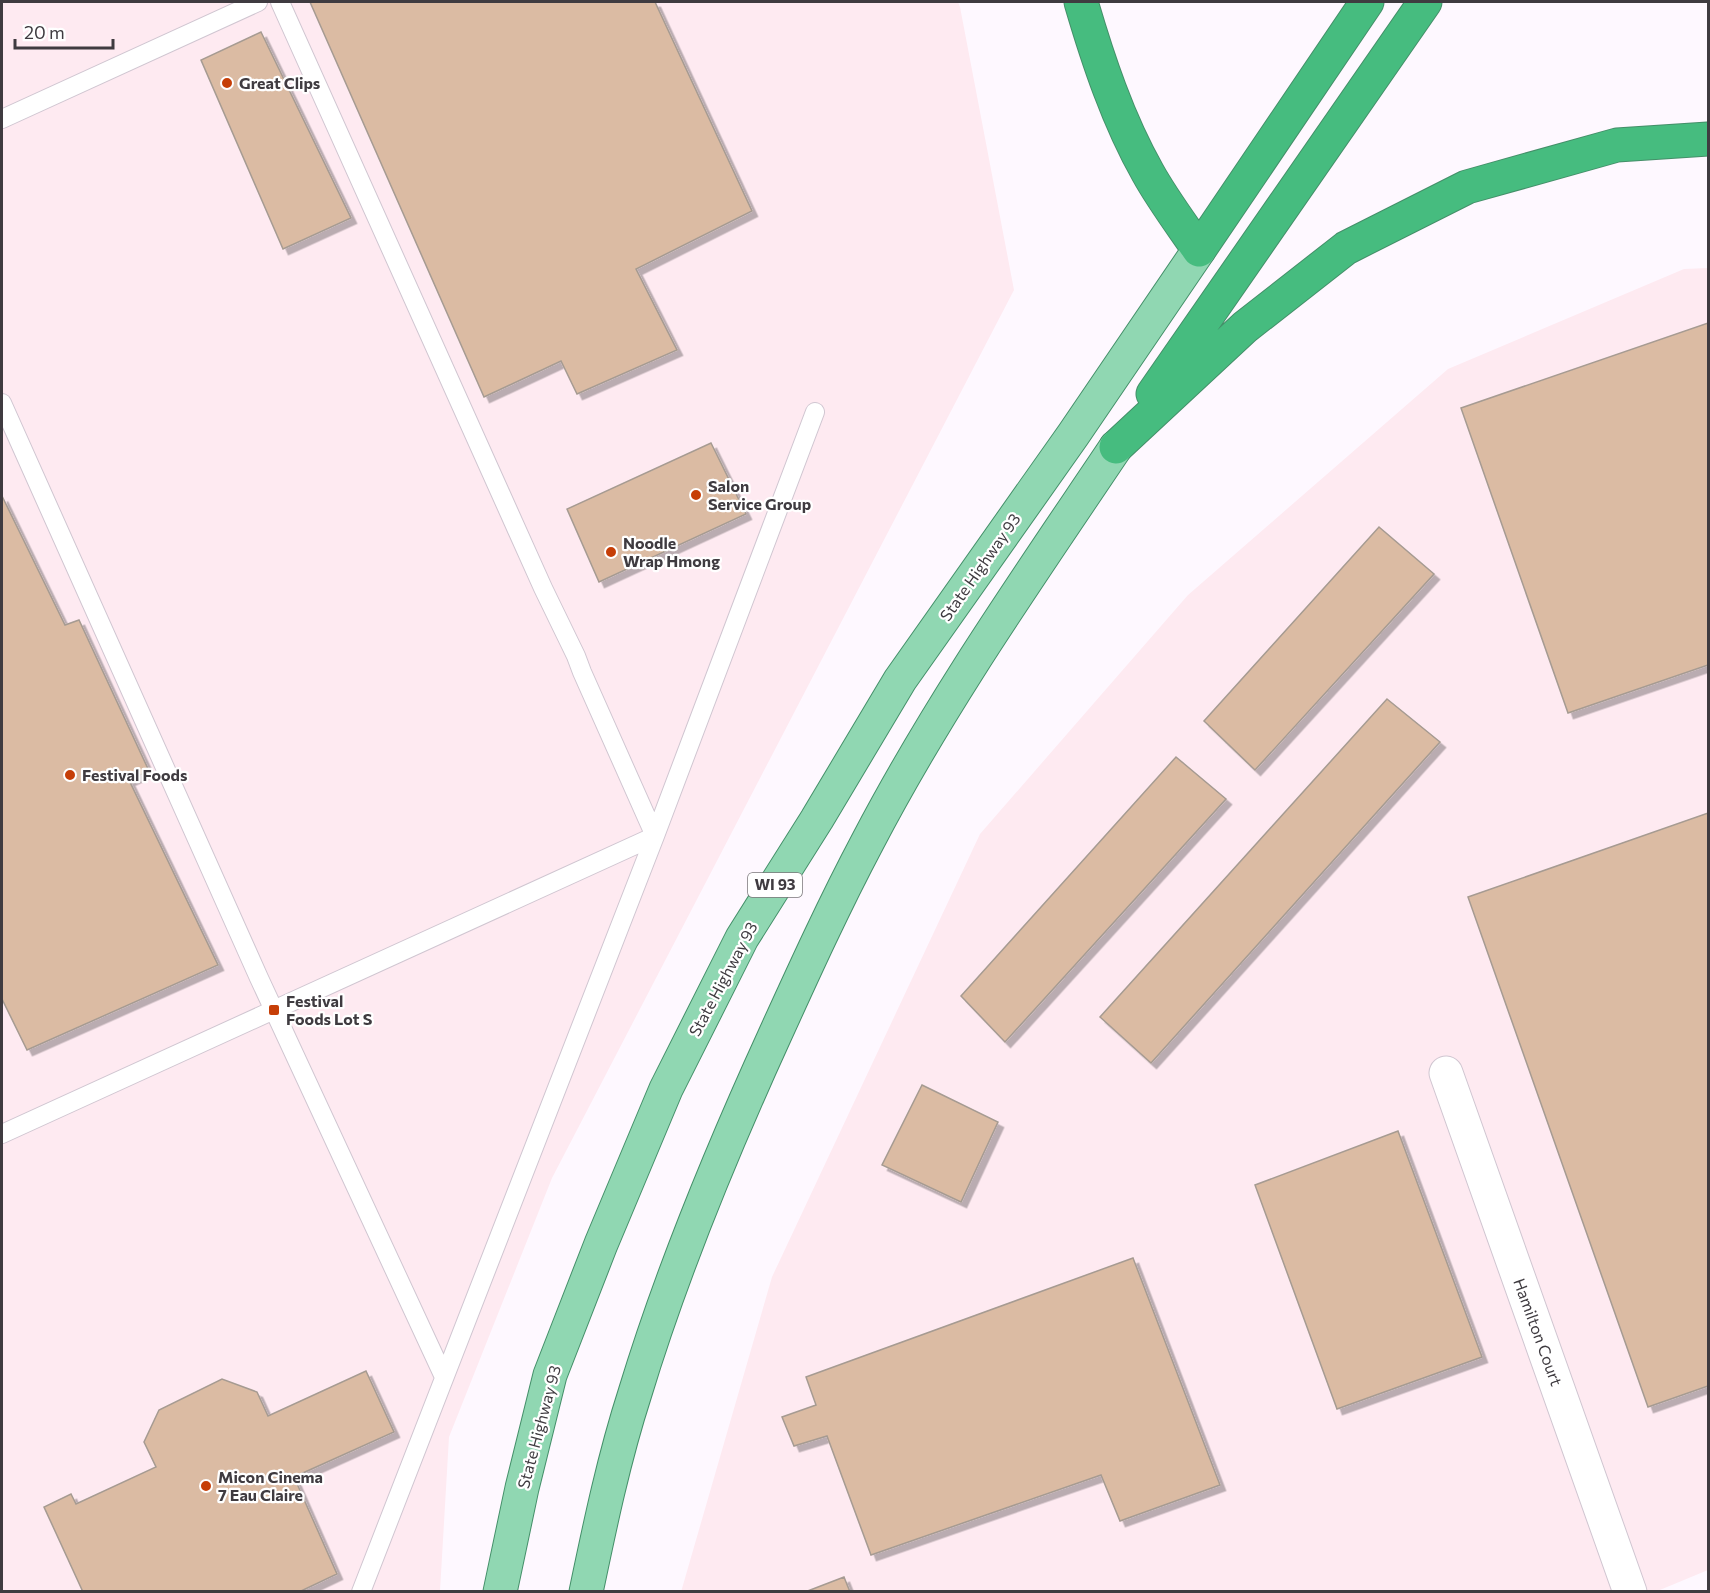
<svg xmlns="http://www.w3.org/2000/svg" width="1710" height="1593" viewBox="0 0 1710 1593" font-family="Commissioner,sans-serif">
  <style>
    .commercial { fill: #feeaf1 }
    .building { fill: #dbbba3; stroke: #a69b92; stroke-width: 1.5; filter: url(#shadow) }
    .lines { fill: none; stroke-linecap: round; stroke-linejoin: round }
    .service-casing { stroke: #d0c6d1; stroke-width: 20 }
    .minor-casing { stroke: #d0c6d1; stroke-width: 35 }
    .primary-casing { stroke: #448f69; stroke-width: 35 }
    .motorway-casing { stroke: #448f69; stroke-width: 35 }
    .service { stroke: #fff; stroke-width: 18 }
    .minor { stroke: #fff; stroke-width: 33 }
    .primary { stroke: #90d7b2; stroke-width: 33 }
    .motorway { stroke: #46bc7f; stroke-width: 33 }
    .poi-dot { fill: #c63e07; stroke: #fff; stroke-width: 2 }
    .labels { text-anchor: middle; stroke-width: 4.5; stroke-linejoin: round; paint-order: stroke }
    .shield { fill: #fff; stroke: #797679; stroke-width: 1.5 }
    .shield-label { font-size: 15px; font-weight: bold; fill: #3f3b40 }
    .poi-label { font-size: 16px; font-weight: bold; fill: #3f3b40; stroke: #fff; text-anchor: start }
    .street-label { font-size: 16px; fill: #3f3b40; stroke: #fff }
  </style>
  <defs>
    <filter id="shadow"><feDropShadow dx="5.5" dy="5.5" stdDeviation="0" flood-color="#0004"/></filter>
  </defs>
  <rect width="100%" height="100%" fill="#fef8ff"/>
  <path class="commercial" d="M2,2H958L960,7L1014,290L552,1178L449,1437L440,1591L2,1592Z
    M1708,268V1570L1655,1592H681L772,1277L980,834L1188,595L1448,369L1684,269Z"/>
  <path class="building" d="M310,2H655L752,211L636,269L677,350L577,394L561,361L484,397Z
    M261,32L351,218L283,249L201,60Z
    M1708,323V665L1568,713L1461,408Z
    M711,443L746,514L599,582L567,509Z
    M2,496L65,625L79,620L149,771L129,780L218,965L27,1050L2,999Z
    M1379,527L1434,574L1255,770L1204,721Z
    M1387,699L1440,742L1151,1063L1100,1017Z
    M1176,757L1226,799L1005,1042L961,996Z
    M1708,813V1386L1648,1407L1468,897Z
    M922,1085L998,1122L961,1202L882,1165Z
    M1398,1131L1482,1357L1337,1409L1255,1185Z
    M1133,1258L1220,1485L1120,1521L1101,1475L871,1555L827,1436L794,1446L782,1417L816,1405L806,1377Z
    M366,1371L394,1432L294,1477L337,1574L299,1592H83L44,1507L71,1494L76,1504L156,1467L144,1442L159,1410L222,1379L257,1392L268,1416Z
    M844,1577L850,1592H805Z"/>
  <g class="lines">
    <defs>
      <path id="service" d="M280,2L543,588L576,656L582,672L655,836
        M2,119L258,2
        M2,403L259,978L444,1377
        M2,1134L655,836
        M361,1592L655,836L815,412"/>
      <path id="minor" d="M1446,1073L1630,1592"/>
      <path id="primary" d="M500,1592L522,1488L550,1375L601,1244L666,1089L742,938L817,819L900,680L1073,435L1199,250
        M586,1592C600,1525 614,1458 635,1393C672,1271 721,1153 774,1037C804,971 834,905 868,841C940,703 1030,575 1116,447"/>
      <path id="motorway" d="M1081,2C1098,60 1118,120 1148,173C1163,200 1182,225 1199,250L1367,2
        M1153,394L1425,2
        M1116,447L1245,327L1346,248L1467,187L1617,145L1708,139"/>
    </defs>
    <use href="#service" class="service-casing"/>
    <use href="#minor" class="minor-casing"/>
    <use href="#primary" class="primary-casing"/>
    <use href="#motorway" class="motorway-casing"/>
    <use href="#service" class="service"/>
    <use href="#minor" class="minor"/>
    <use href="#primary" class="primary"/>
    <use href="#motorway" class="motorway"/>
  </g>
  <g class="poi-dot">
    <circle cx="227" cy="83" r="6"/>
    <circle cx="696" cy="495" r="6"/>
    <circle cx="611" cy="552" r="6"/>
    <circle cx="70" cy="775" r="6"/>
    <rect x="268" y="1004" width="12" height="12" rx="3"/>
    <circle cx="206" cy="1486" r="6"/>
  </g>
  <g class="labels">
    <rect class="shield" x="748" y="873" width="54" height="24" rx="4.5"/>
    <g class="shield-label">
      <text x="775" y="890">WI 93</text>
    </g>
    <g class="poi-label">
      <text x="239" y="89">Great Clips</text>
      <text x="708" y="492">Salon<tspan x="708" dy="18">Service Group</tspan></text>
      <text x="623" y="549">Noodle<tspan x="623" dy="18">Wrap Hmong</tspan></text>
      <text x="82" y="781">Festival Foods</text>
      <text x="286" y="1007">Festival<tspan x="286" dy="18">Foods Lot S</tspan></text>
      <text x="218" y="1483">Micon Cinema<tspan x="218" dy="18">7 Eau Claire</tspan></text>
    </g>
    <g class="street-label">
      <text transform="translate(980 567) rotate(-55)" y="6">State Highway 93</text>
      <text transform="translate(723 979) rotate(-62)" y="6">State Highway 93</text>
      <text transform="translate(1538 1332) rotate(70)" y="6">Hamilton Court</text>
      <text transform="translate(539 1427) rotate(-75)" y="6">State Highway 93</text>
    </g>
  </g>
  <rect width="1710" height="1593" fill="none" stroke="#3f3b40" stroke-width="6"/>
  <path d="M15 39v9h98v-9" fill="none" stroke="#3f3b40" stroke-width="3"/>
  <text x="24" y="39" font-size="18" fill="#3f3b40" stroke="#ffffff" stroke-width="4.5" paint-order="stroke">20 m</text>
</svg>
